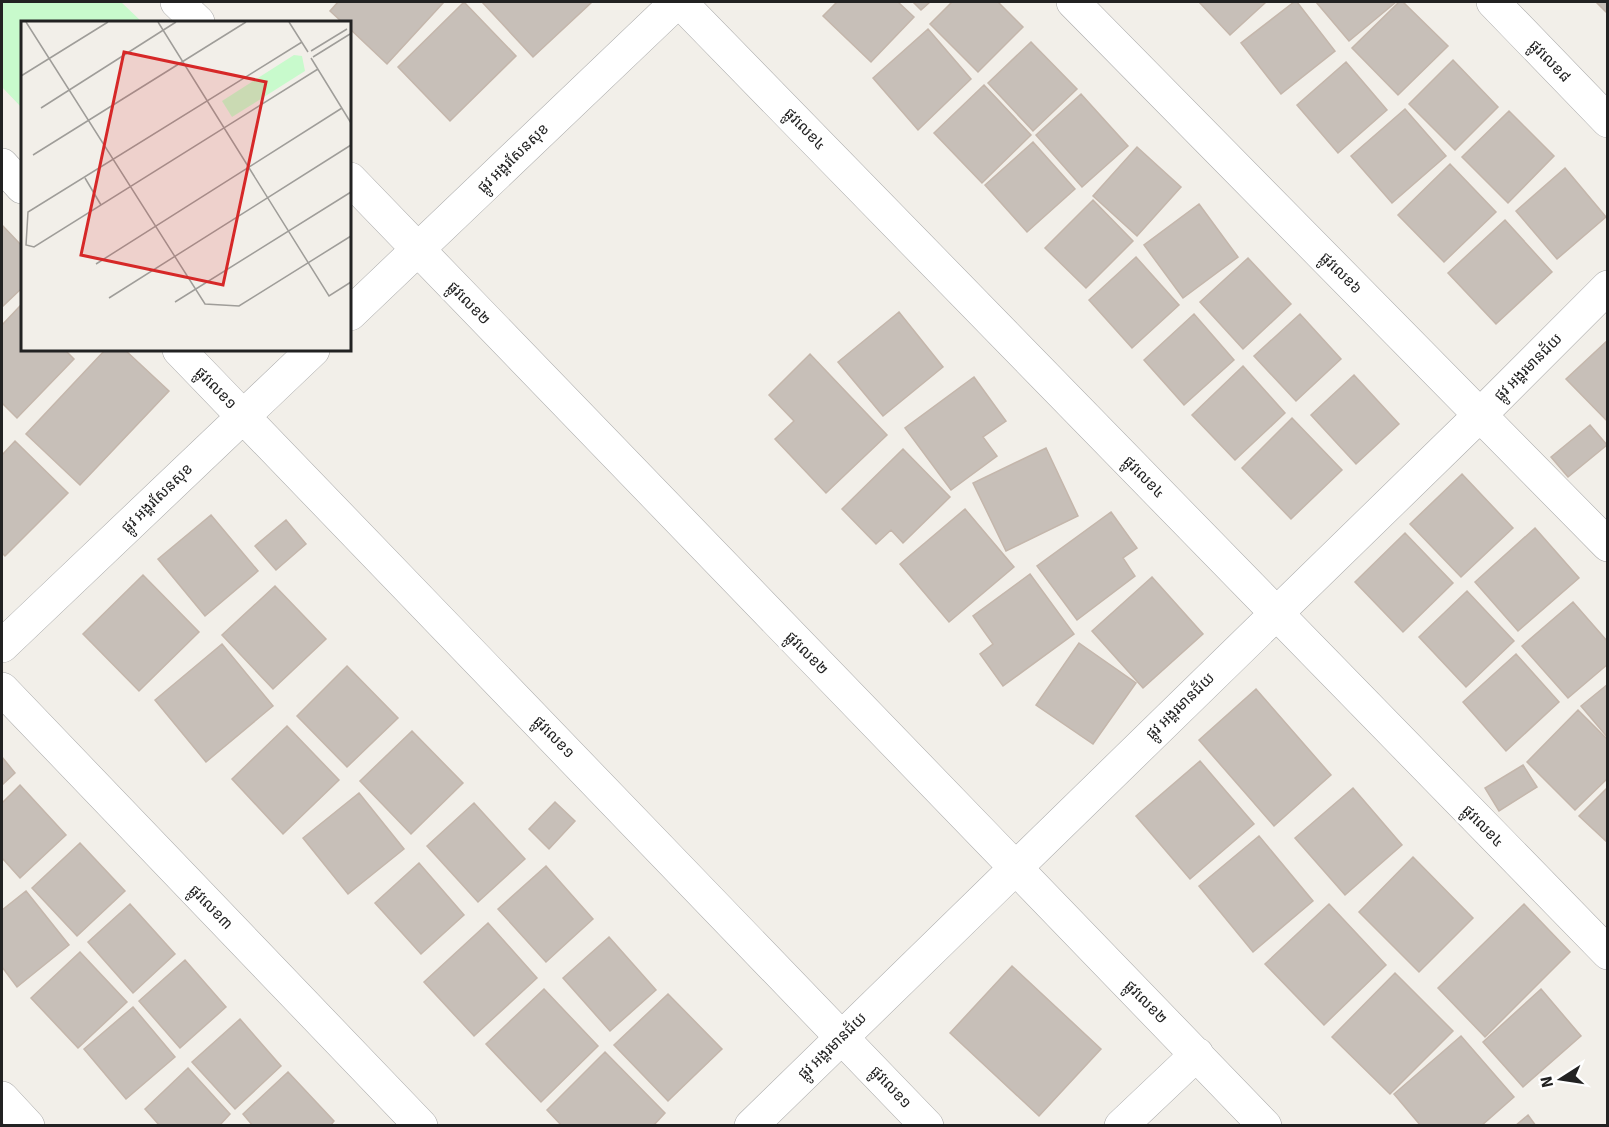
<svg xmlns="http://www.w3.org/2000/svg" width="1609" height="1127" viewBox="0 0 1609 1127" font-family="Signika,'Noto Sans Khmer',sans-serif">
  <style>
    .park { fill: #c8facc }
    .building { fill: #c7bfb8; stroke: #c4b6ab; stroke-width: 1.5 }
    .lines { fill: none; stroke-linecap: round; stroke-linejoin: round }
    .minor-casing { stroke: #a9a9a9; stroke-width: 34 }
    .minor { stroke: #fff; stroke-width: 33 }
    .labels { text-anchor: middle; stroke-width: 6; stroke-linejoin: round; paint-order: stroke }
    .street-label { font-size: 15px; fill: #222; stroke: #fff }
    .inset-road { fill: none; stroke: #9f9d99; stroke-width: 1.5 }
    .view { fill: #d62828; fill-opacity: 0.15; stroke: #d62828; stroke-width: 3 }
    .inset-edge { fill: none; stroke: #222; stroke-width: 3 }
  </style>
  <rect width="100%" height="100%" fill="#f2efe9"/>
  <path class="park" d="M2,2H121L142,22H22V108L2,87Z"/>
  <path class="building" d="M338,2H444L387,64L350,29V22H342L330,11Z
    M464,2L516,56L450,121L398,67Z
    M482,2H592L533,57Z
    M837,2H898L914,17L871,62L823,16Z
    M913,2H930L921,10Z
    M952,2H998L1023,27L978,72L930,24Z
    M1199,2H1266L1230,35Z
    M1294,2H1297L1335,51L1281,94L1241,43Z
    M1316,2H1396L1349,41Z
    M1399,2H1403L1448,46L1398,95L1352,48Z
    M1596,2H1608V14Z
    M928,29L971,79L918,130L873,78Z
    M1031,42L1077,89L1033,131L988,83Z
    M1453,60L1498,107L1455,150L1409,104Z
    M1346,62L1387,110L1338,153L1297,105Z
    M984,85L1031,135L982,183L934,133Z
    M1081,94L1128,146L1082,187L1036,135Z
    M1405,109L1446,156L1392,203L1351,156Z
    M1509,111L1554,156L1508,203L1462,157Z
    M1033,142L1075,189L1027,232L985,185Z
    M1137,147L1181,187L1137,236L1093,196Z
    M1450,164L1496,212L1444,262L1398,215Z
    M1565,168L1606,217L1557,259L1516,211Z
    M1093,200L1133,241L1086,288L1045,248Z
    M1199,204L1238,257L1183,298L1144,245Z
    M1505,220L1552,272L1496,324L1448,273Z
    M2,225L22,246V288L2,307Z
    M1136,257L1179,305L1132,348L1089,300Z
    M1248,258L1291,304L1243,349L1200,302Z
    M20,306L22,309V350H65L74,359L17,418L2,403V325Z
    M899,312L943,367L883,416L838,362Z
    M1194,314L1234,360L1184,405L1144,360Z
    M1300,314L1341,359L1296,401L1254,356Z
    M1608,340V422L1566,379Z
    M105,350H125L169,391L80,485L26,434Z
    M810,354L887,435L826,493L775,439L794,421L769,395Z
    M1243,366L1285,413L1235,460L1192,415Z
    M1354,375L1399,424L1356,464L1311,415Z
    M974,377L1006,421L983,437L997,456L951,490L905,428Z
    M1292,418L1342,470L1291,519L1242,468Z
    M1590,425L1607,445L1568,477L1551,457Z
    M15,441L68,493L5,556L2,553V455Z
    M1046,448L1078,516L1006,551L973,483Z
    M903,449L950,497L903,543L891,530L876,544L842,509Z
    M1462,474L1513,528L1461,577L1410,524Z
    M965,509L1014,567L949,622L900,564Z
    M1111,512L1137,548L1123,558L1135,576L1077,620L1037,566Z
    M211,515L258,571L205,616L158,559Z
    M286,520L306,544L276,570L255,546Z
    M1535,528L1579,578L1518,631L1475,582Z
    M1405,533L1453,583L1403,632L1355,582Z
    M1030,574L1074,634L1003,686L980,654L993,644L973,616Z
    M143,575L199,632L139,691L83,634Z
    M1152,577L1203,634L1143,688L1092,631Z
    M275,586L326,639L273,689L222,635Z
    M1467,591L1514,641L1466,687L1419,637Z
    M1573,602L1608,642V664L1568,698L1522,646Z
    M1079,643L1136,683L1093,744L1036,705Z
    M222,644L273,706L206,762L155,700Z
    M1516,654L1559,702L1506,751L1463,702Z
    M347,666L398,718L347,767L297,716Z
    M1608,684V738L1581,706Z
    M1256,689L1331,775L1274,826L1199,740Z
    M1578,710L1608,740V778L1575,810L1527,762Z
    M287,726L339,780L283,834L232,779Z
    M412,731L463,783L411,834L360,781Z
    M2,757L15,773L2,785Z
    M1200,761L1254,824L1190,879L1136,816Z
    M1523,765L1537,787L1499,811L1485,788Z
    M20,785L66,835L20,878L2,858V803Z
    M1608,787V843L1579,816Z
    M1353,788L1402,845L1345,895L1295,838Z
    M359,793L404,849L348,894L303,838Z
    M555,802L575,821L549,849L529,829Z
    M474,803L525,859L478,902L427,846Z
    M1259,836L1313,901L1253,952L1199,886Z
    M80,843L125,891L77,936L32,888Z
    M1413,857L1473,918L1419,972L1359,912Z
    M419,863L464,915L421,954L375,903Z
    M546,866L593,919L546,962L498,909Z
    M26,891L69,945L17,987L2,967V910Z
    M130,904L175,954L133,993L88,942Z
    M1329,904L1386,965L1324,1025L1265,964Z
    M1524,904L1570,952L1485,1037L1438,988Z
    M488,923L537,978L474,1036L424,982Z
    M609,937L656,990L610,1031L563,978Z
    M80,952L127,1002L78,1048L31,998Z
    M185,960L226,1007L180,1048L139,1001Z
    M1012,966L1101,1049L1039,1116L950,1033Z
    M1395,973L1453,1031L1390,1094L1332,1037Z
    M544,989L598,1046L541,1102L486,1044Z
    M1541,989L1581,1036L1523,1087L1483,1042Z
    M668,994L722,1049L668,1101L614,1045Z
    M133,1007L175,1057L126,1099L84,1049Z
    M240,1019L281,1066L235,1109L192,1062Z
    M1461,1036L1514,1097L1481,1126H1421L1394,1094Z
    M605,1052L665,1113L653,1126H562L547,1110Z
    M188,1068L230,1114L219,1126H160L145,1109Z
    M288,1072L334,1121L330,1126H253L243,1114Z
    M1528,1115L1536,1126H1515Z"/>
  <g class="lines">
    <defs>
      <path id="minor" d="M177,2L198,22
        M680,2L1608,953
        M1073,2L1608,545
        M1493,2L1608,121
        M2,165L22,187
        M350,179L1265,1126
        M350,314L677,2
        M179,350L927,1126
        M2,646L313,350
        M2,689L421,1126
        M2,1098L28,1126
        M751,1126L1481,414L1608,287
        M1121,1126L1197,1054"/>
    </defs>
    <use href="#minor" class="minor-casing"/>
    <use href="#minor" class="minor"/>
  </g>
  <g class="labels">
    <g class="street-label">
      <text transform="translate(1550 61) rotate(46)" y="5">ផ្លូវលេខ៨</text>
      <text transform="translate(805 129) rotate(46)" y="5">ផ្លូវលេខ៤</text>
      <text transform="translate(513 158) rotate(-44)" y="5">ផ្លូវ អង្គរសែនសុខ</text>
      <text transform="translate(1341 273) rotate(45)" y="5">ផ្លូវលេខ៦</text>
      <text transform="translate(469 303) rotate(46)" y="5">ផ្លូវលេខ២</text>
      <text transform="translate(1528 367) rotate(-45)" y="5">ផ្លូវ អង្គរមានជ័យ</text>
      <text transform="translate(216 388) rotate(46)" y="5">ផ្លូវលេខ១</text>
      <text transform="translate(1144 477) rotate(46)" y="5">ផ្លូវលេខ៤</text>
      <text transform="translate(157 498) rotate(-44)" y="5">ផ្លូវ អង្គរសែនសុខ</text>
      <text transform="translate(807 653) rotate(46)" y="5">ផ្លូវលេខ២</text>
      <text transform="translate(1180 706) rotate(-44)" y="5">ផ្លូវ អង្គរមានជ័យ</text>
      <text transform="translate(554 737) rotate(46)" y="5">ផ្លូវលេខ១</text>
      <text transform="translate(1483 826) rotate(46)" y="5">ផ្លូវលេខ៤</text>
      <text transform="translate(211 907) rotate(46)" y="5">ផ្លូវលេខ៣</text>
      <text transform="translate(1146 1002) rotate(46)" y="5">ផ្លូវលេខ២</text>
      <text transform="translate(832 1046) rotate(-44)" y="5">ផ្លូវ អង្គរមានជ័យ</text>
      <text transform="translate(891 1087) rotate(47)" y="5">ផ្លូវលេខ១</text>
    </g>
  </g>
  <g transform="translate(21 21)">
    <rect width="330" height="330" fill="#f2efe9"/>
    <path d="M273,34L281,35L284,50L211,96L201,80Z" fill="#c8facc"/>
    <path class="inset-road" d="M5,1L184,283L218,285L330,215M137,1L308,275L330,261M268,1L287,31M281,21L7,191L5,224L13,226L297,48M290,30L326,8M292,36L329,13M290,37L330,102M0,55L87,1M20,87L155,1M12,134L225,1M64,157L80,184M75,243L321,87M88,277L330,124M154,281L330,171"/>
    <path class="view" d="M103,31L245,61L202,264L60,234Z"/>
    <rect width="330" height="330" class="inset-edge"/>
  </g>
  <rect width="1609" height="1127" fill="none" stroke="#222222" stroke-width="6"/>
  <g transform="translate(1561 1079) rotate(258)" stroke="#ffffff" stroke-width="4.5" paint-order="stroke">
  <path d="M0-4.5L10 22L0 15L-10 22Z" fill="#222222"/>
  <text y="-9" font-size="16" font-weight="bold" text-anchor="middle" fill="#222222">N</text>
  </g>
</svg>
